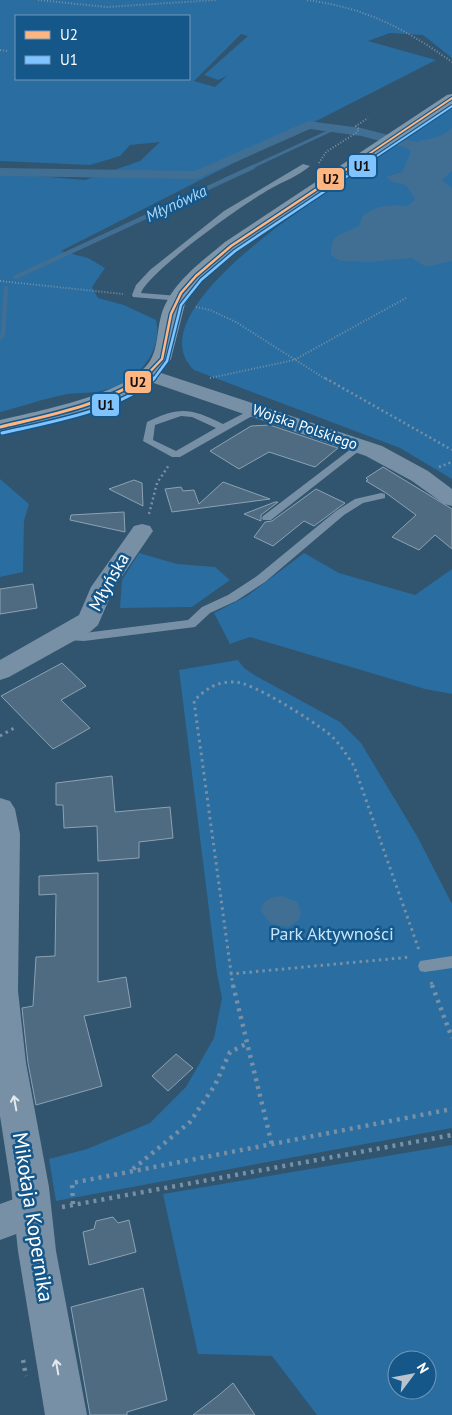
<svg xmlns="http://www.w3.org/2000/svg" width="452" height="1415" viewBox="0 0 452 1415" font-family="'PT Sans',sans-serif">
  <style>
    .green { fill: #296da1; fill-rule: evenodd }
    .water { fill: #416f94 }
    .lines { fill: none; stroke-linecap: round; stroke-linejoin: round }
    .stream-far1 { stroke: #416f94; stroke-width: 3 }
    .stream { stroke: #416f94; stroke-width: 4.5 }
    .canal { fill: #416f94; fill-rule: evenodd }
    .building { fill: #4f6b81; stroke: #8ca2b2 }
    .path-far3 { stroke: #7890a5; stroke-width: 2; stroke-dasharray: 1 2; stroke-linecap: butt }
    .path-far2 { stroke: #7890a5; stroke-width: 2.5; stroke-dasharray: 2 3; stroke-linecap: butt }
    .path-far1 { stroke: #7890a5; stroke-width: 3; stroke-dasharray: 2.5 4; stroke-linecap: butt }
    .path { stroke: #7890a5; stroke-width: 4.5; stroke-dasharray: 3 5; stroke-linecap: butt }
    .service { fill: #7890a5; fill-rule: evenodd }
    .minor { fill: #7890a5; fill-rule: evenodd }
    .tertiary { fill: #7890a5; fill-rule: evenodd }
    .secondary { fill: #7f96a8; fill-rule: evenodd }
    .bus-1-far2-casing { stroke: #16578a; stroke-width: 4 }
    .bus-1-far1-casing { stroke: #16578a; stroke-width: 5 }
    .bus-1-casing { stroke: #16578a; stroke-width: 6 }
    .bus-2-far2-casing { stroke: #16578a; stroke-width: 4 }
    .bus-2-far1-casing { stroke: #16578a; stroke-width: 5 }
    .bus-2-casing { stroke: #16578a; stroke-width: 6 }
    .bus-1-far2 { stroke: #ffb580; stroke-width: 2 }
    .bus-1-far1 { stroke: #ffb580; stroke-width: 2.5 }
    .bus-1 { stroke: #ffb580; stroke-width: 3 }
    .bus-2-far2 { stroke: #80c4ff; stroke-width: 2 }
    .bus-2-far1 { stroke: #80c4ff; stroke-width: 2.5 }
    .bus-2 { stroke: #80c4ff; stroke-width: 3 }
    .oneway { stroke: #e4e9ed }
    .labels { text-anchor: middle; stroke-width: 5; stroke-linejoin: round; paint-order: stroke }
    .far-street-label { font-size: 15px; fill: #fff; stroke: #16578a }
    .far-water-label { font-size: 16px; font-style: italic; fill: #aad6f6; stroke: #16578a }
    .street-label { font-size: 18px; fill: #fff; stroke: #16578a }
    .park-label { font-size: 18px; fill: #c4e4fb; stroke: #16578a }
    .near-street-label { font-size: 21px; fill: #fff; stroke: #16578a }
    .line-badge { stroke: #16578a; stroke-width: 2 }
    .pale-badge-label { font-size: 14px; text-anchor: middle; font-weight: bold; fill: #111 }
  </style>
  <rect width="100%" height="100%" fill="#31546f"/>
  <path class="green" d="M0,0H452V58L423,35L390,33L368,41L436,60L61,251L88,258L105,268L92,287L98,298L124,305L156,320C164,354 133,385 101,391C89,394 75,392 63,395C42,399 21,407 0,412V173L85,180L140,161L160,142L130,145L120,156L90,165L0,161ZM16,16H189V79H16ZM241,34L248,36L204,75L218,80L227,76L215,87L194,81Z
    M452,106V479L400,448L194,370C140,318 285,221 320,196C363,164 406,134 452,106Z
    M0,479L29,504L24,521L23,572L0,577Z
    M139,553L177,564L215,567L230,580L192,607L120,608L122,580Z
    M304,553L339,573L415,595L452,569V694L425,689L250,637L230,644L214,613L247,596Z
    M238,660L244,668L256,676L340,722L361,743L417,836L452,904V1128L56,1201L49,1159L87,1149L150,1123L186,1087L214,1038L222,998L217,974L179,670Z
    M452,1145V1415H317L272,1356L198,1354L163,1194ZM397,1360H427V1390H397Z"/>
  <path class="water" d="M452,128V171L442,180L452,188V261L426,267L412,258L371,262L340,261L331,255C331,233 340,235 359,226L363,215L378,207L394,205L407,206L415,200L406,185L392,182L386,177L402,172L411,152L407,148C424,135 435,143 452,128Z
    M282,896L297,902L301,911L299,920L288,927L271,924L261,911C263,899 271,897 282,896Z"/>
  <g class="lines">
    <path class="stream-far1" d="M250,168L336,128"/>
    <path class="stream" d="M16,277L253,167
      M0,338L3,335L6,288"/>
    <path class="canal" d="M308,121L361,128L416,142L418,145L411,149L361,136L310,129L197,179L0,176V168L195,171Z"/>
  </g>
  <path class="building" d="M270,425L338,448L315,467L269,452L239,469L210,451L251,426Z
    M383,467L452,509V549L435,535L419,550L392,537L416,515L386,493L366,481L368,480L366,478Z
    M134,480L142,483L143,506L109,489Z
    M223,482L270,499L172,512L165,489L181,487L183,491L194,490L199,504Z
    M316,489L345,503L314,526L304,521L273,546L254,537L265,522L272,521Z
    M275,502H278L261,515V521L244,514Z
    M124,512L125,532L70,520L71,515Z
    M33,584L37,608L0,614V589Z
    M62,663L86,686L61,700L90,728L53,749L1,696Z
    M112,776L115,812L170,807L173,838L139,842V858L98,861L97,826L64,828L63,805H56V783Z
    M98,873V982L126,977L131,1007L84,1016L102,1086L36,1105L28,1063L22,1008L33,1006L36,957L55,956L56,894L39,895V876Z
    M176,1054L193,1068L168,1091L152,1076Z
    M113,1217L118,1223L129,1220L136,1252L89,1265L83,1232L94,1229L96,1221Z
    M143,1288L167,1400L127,1412V1415H90L71,1307Z
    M233,1383L255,1415H193L219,1395Z"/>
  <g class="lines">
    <path class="path-far3" d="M38,0L107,7L216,0
      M307,0C366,8 404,28 452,62
      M0,50L7,51
      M319,163L326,152L356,133L359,129L356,126L368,118
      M0,281L123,294
      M196,307L210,310L236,322L327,380
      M210,378L294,360L406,298"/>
    <path class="path-far2" d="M325,378L452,450
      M439,467L452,462
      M149,514L157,483L169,465"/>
    <path class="path-far1" d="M0,736L16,727
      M230,974L411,957
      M431,982L433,987
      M233,987L194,701C205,689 218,681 234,682C253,682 311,720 328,733C339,742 346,754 354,766L419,950"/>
    <path class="path" d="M233,985L272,1145
      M432,985L452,1038
      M133,1169L190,1122L215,1085L230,1052L246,1044
      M73,1204L72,1183L452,1109
      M62,1207L452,1135
      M23,1360L26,1376"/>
    <path class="service" d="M303,164L310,166C299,176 282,182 270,189C245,203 150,270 141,293L178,296L182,299L181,301L133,297L132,295L136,285L150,270L224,211Z
      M256,407L259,408V412L180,457H172L143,441L147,422C179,406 191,408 223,424ZM181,416L192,417L216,428L176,451L153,440L155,425Z
      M360,442L364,443V447L271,520H263L262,518L263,516Z
      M381,493L385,494V498L363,503L344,515L265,582L236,601L210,613L195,627L84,641L67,640L61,636L67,632L84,633L188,620L202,607L228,595L257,576L336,511L355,499Z
      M452,956V968L425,972L420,971L418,966L420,961Z"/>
    <path class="minor" d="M149,369L382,446L428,471L452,489V506L444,504L412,481L366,456L142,379L139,375L142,371Z
      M142,524L150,526L153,531L114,588L98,625L90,632L9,677L0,680V660L79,615L91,587L134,526Z
      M33,1192L46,1197L51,1210L46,1223L0,1240V1204Z"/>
    <path class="tertiary" d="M0,798L10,801L15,809L20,834L18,991L26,1063L49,1187L56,1251L87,1415H45L18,1251L11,1187L0,1116Z"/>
    <path class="secondary" d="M452,94V105L237,250L211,272L195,289L185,304L171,359L153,382L136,392L93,410L0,434V420C38,411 129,394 150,361C158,348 157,330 161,316C170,284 200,263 225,242L447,95Z"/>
    <defs>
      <path id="bus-1-far2" d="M348,168L452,98"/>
      <path id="bus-1-far1" d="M142,380L162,359L171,314L181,293L196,276L231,246L350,167"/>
      <path id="bus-1" d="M0,427C50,415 100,406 144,378"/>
      <path id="bus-2-far2" d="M359,168L452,106"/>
      <path id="bus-2-far1" d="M153,380L167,361L181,305L201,280L235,251L361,167"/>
      <path id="bus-2" d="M2,433C45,423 123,410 154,378"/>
    </defs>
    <use href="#bus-1-far2" class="bus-1-far2-casing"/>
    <use href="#bus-1-far1" class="bus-1-far1-casing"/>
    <use href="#bus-1" class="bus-1-casing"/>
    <use href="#bus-2-far2" class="bus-2-far2-casing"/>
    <use href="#bus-2-far1" class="bus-2-far1-casing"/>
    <use href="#bus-2" class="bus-2-casing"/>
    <use href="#bus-1-far2" class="bus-1-far2"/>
    <use href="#bus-1-far1" class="bus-1-far1"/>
    <use href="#bus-1" class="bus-1"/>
    <use href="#bus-2-far2" class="bus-2-far2"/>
    <use href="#bus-2-far1" class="bus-2-far1"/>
    <use href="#bus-2" class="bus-2"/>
  </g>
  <defs><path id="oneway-shaft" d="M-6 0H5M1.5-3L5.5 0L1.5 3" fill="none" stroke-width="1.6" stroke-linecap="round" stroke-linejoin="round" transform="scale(1.25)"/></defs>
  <g class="oneway">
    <use href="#oneway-shaft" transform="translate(15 1103) rotate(-100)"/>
    <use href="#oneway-shaft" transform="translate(57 1367) rotate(-100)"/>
  </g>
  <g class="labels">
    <g class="far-street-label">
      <text transform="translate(305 427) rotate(19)" y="5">Wojska Polskiego</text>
    </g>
    <g class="far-water-label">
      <text transform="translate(176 203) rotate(-25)" y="6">Młynówka</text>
    </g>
    <g class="street-label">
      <text transform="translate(109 582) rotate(-61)" y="6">Młyńska</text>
    </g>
    <g class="park-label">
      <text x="332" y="940">Park Aktywności</text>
    </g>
    <g class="near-street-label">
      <text transform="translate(33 1217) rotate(81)" y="7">Mikołaja Kopernika</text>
    </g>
  </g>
  <g class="line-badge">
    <rect x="348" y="154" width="29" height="24" rx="5" fill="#80c4ff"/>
    <rect x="316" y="167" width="29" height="24" rx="5" fill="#ffb580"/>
    <rect x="124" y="370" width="28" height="24" rx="5" fill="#ffb580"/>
    <rect x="91" y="393" width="29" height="24" rx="5" fill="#80c4ff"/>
  </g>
  <g class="pale-badge-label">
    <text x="362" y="171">U1</text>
    <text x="331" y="184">U2</text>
    <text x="138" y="387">U2</text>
    <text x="106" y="410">U1</text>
  </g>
  <rect x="15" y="15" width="175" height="65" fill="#16578a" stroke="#739ab9"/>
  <rect x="25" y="31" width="25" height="8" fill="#ffb580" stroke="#739ab9"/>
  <text x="60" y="40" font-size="15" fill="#ffffff">U2</text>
  <rect x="25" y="56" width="25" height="8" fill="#80c4ff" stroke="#739ab9"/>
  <text x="60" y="65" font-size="15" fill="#ffffff">U1</text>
  <g transform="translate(412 1375) rotate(58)"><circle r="24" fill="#16578a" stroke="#739ab9"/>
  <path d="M0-4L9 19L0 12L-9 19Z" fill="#b7c3cd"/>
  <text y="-8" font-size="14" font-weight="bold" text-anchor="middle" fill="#ffffff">N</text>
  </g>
</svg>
